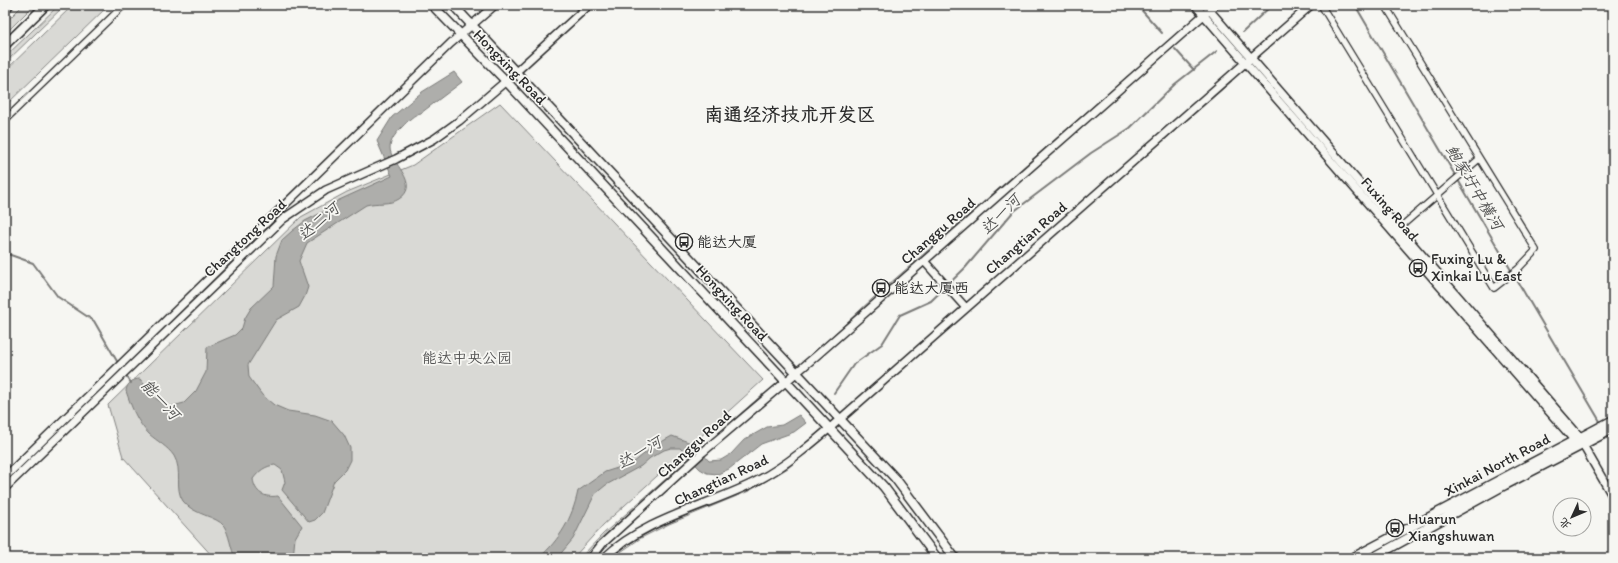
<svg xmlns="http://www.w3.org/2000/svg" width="1618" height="563" viewBox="0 0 1618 563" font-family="Itim,'LXGW WenKai TC',sans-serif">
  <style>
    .green { fill: #d9d9d5; stroke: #828280 }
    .water { fill: #aeaeab; stroke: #7a7a78 }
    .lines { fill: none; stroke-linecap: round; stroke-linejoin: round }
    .stream { stroke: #7a7a78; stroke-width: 2 }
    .minor-casing { stroke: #2b2b2b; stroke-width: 8 }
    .tertiary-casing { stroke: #2b2b2b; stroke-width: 10 }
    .secondary-casing { stroke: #2b2b2b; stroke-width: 11 }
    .primary-casing { stroke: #2b2b2b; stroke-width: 11 }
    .minor { stroke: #f6f6f2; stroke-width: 5.5 }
    .tertiary { stroke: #f6f6f2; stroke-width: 7 }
    .secondary { stroke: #f6f6f2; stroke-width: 8 }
    .primary { stroke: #f6f6f2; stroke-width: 8 }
    .labels { text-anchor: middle; stroke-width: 3.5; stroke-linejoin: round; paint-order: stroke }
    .street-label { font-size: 15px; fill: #2b2b2b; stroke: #f6f6f2 }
    .poi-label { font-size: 15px; fill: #2b2b2b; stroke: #f6f6f2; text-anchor: start }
    .park-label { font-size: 15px; fill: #565656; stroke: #f6f6f2 }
    .water-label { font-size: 16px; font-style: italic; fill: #525251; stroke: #f6f6f2 }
    .district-label { font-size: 19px; font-weight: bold; fill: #2b2b2b; stroke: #f6f6f2 }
  </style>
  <rect width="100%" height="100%" fill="#f6f6f2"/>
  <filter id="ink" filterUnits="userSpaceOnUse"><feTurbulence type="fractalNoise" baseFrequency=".025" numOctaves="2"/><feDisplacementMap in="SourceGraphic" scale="8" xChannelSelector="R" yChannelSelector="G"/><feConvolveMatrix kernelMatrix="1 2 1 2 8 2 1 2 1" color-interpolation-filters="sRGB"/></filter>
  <g filter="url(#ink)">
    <path class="green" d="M23,5H34L5,34V23Z
      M59,5H65L5,63V57Z
      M73,5H109L5,106V71Z
      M1184,27V28L815,352L872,299Z
      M1231,80L1232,81L861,404Z
      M500,103L763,380L603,525L573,558H214L123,457L108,405L301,217L347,192L413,165Z
      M763,394L604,536L582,558H580L603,534Z
      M816,444L788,468L749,491L669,524L641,538L612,558C649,523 703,512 748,490C773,478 795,461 816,444Z"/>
    <path class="water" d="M454,72L462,82L421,113C414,114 408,121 402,127C397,132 390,140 390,148C390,163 422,184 399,199C390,205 376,202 366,205L307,243L299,261L308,287L305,296L299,307L276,320L248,365L249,377L262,395L274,405L288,411L315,415L332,421L344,435L350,448V460L345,470L334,481L322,513L315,520L309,522L282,490L285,482L282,470L275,465C265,466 259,471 253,479C255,493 264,498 278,496L302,526L295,538L293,558H235C231,549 229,534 224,526C217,516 193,515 183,501C174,488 183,471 174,456C168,447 157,441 149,434C137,422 131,406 126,391C127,383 133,379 140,379L155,398L169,407L184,403L196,391L206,372L207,347L235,335L242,328L245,318L251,308L274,286L276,256L282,240L292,231L305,221L325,211L337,201L392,176L377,141L392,117L422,92Z
      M799,415L806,423L794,432L761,444L729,469L718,474L707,473L700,469L680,448H671L664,450L650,458L641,466L606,485L595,494L573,539L557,558H539C560,539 572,519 578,491L605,472L633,463L654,446L672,436L694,444L709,461L721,460L731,454L744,440L767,427L782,425Z"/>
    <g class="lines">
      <path class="stream" d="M1137,5L1162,33
        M1355,5L1601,423
        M1243,32L1272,5
        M1175,49L1194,70
        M5,253L33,263L58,297L94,321L118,363
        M121,367L131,383
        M834,393L854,364L882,344L900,315L931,301L965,268L1013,212L1091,153L1130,128L1175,84L1217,51
        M1608,434L1613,443"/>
      <defs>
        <path id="minor" d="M1321,5L1494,288L1518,269L1536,250L1385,5
          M5,120L124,5
          M1397,230L1479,159"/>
        <path id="tertiary" d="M1195,5L1574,440L1579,443
          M1205,5L1580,437L1583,445L1613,497
          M924,261L966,308
          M5,477L451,43L495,5
          M5,488L283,219L326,190L396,159L434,139L459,121L506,81L589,5
          M591,558L602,544L703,452L816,356L1215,5
          M604,558C645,519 704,507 753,483C785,467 813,443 839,420L1311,5"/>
        <path id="secondary" d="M432,5L506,81L884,487L937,558
          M453,5L895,478L955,558
          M1352,558L1613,420
          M1372,558L1505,485L1613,429"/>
        <path id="primary" d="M5,9L9,5
          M5,45L46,5"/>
      </defs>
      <use href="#minor" class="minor-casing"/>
      <use href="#tertiary" class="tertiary-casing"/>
      <use href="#secondary" class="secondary-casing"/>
      <use href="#primary" class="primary-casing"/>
      <use href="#minor" class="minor"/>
      <use href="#tertiary" class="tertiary"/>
      <use href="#secondary" class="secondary"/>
      <use href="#primary" class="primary"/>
    </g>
  </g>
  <defs>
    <symbol id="bus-ring" viewBox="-11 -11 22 22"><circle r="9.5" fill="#f6f6f2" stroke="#2b2b2b" stroke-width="1.5"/><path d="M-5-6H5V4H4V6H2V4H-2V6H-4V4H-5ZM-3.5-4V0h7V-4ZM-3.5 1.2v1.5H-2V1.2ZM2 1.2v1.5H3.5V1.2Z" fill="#2b2b2b"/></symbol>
  </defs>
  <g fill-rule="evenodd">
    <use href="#bus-ring" x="674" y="232" width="20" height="20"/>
    <use href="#bus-ring" x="1408" y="258" width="20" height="20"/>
    <use href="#bus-ring" x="871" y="278" width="20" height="20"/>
    <use href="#bus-ring" x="1385" y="518" width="20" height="20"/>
  </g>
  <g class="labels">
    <g class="street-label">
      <text transform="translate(510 67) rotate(46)" y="5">Hongxing Road</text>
      <text transform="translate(1390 209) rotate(49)" y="5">Fuxing Road</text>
      <text transform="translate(938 231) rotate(-41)" y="5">Changgu Road</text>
      <text transform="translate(245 238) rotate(-43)" y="5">Changtong Road</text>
      <text transform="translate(1026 238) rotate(-41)" y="5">Changtian Road</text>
      <text transform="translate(732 303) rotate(47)" y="5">Hongxing Road</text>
      <text transform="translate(694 444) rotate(-42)" y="5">Changgu Road</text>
      <text transform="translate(1497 465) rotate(-28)" y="5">Xinkai North Road</text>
      <text transform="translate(721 480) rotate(-25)" y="5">Changtian Road</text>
    </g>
    <g class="poi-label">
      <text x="697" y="247">能达大厦</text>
      <text x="1431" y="264">Fuxing Lu &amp;<tspan x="1431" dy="17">Xinkai Lu East</tspan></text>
      <text x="894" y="293">能达大厦西</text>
      <text x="1408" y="524">Huarun<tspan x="1408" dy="17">Xiangshuwan</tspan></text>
    </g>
    <g class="park-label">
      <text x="467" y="363">能达中央公园</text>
    </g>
    <g class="water-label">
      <text transform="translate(1475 187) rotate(59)" y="6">鲍家圩中横河</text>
      <text transform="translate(1000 214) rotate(-45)" y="6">达一河</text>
      <text transform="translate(318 221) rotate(-40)" y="6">达二河</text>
      <text transform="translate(161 399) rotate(48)" y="6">能一河</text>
      <text transform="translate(639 452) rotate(-30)" y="6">达一河</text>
    </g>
    <g class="district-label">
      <text x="790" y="121">南通经济技术开发区</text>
    </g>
  </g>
  <rect width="1618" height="563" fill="none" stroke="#f6f6f2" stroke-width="20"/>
  <rect x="10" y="10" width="1598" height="543" fill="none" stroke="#2b2b2b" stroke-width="1.5" filter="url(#ink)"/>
  <g transform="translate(1572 517) rotate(226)"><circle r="19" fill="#f6f6f2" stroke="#a5a5a2"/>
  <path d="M0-3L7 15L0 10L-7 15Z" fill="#2b2b2b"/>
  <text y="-6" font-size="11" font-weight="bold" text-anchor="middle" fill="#2b2b2b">北</text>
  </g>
</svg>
